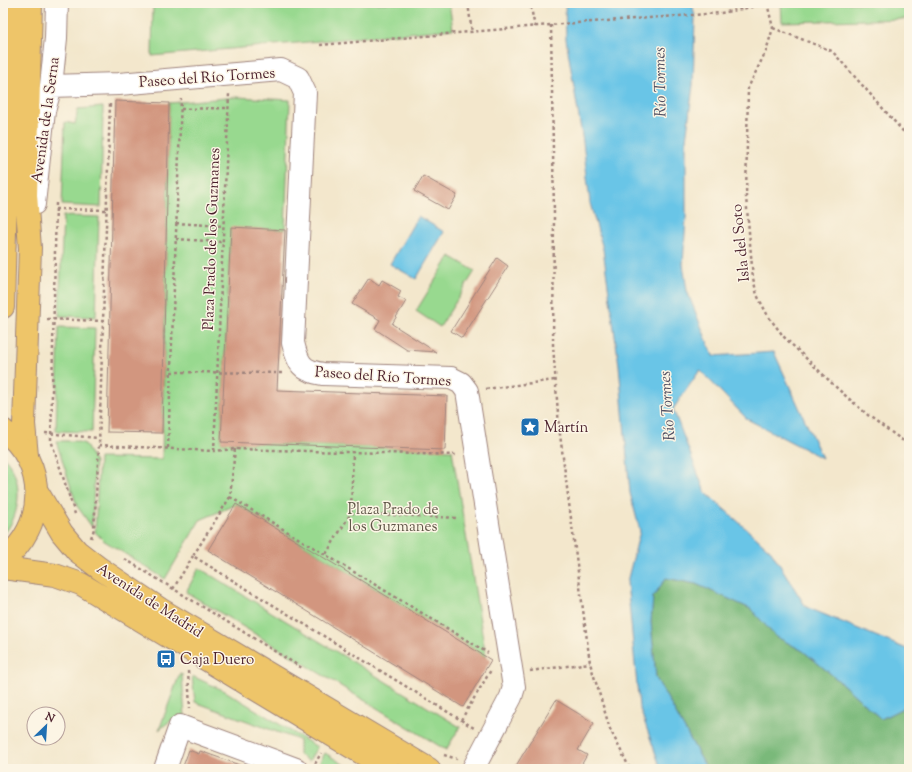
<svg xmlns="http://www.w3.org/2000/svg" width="912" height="772" viewBox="0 0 912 772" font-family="'Sorts Mill Goudy',serif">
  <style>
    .green { fill: #98d98f; stroke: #717c5d }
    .forest { fill: #7ab97a; stroke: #626c52 }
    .water { fill: #69c5e7; stroke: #5a7289 }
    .building { fill: #d2967f }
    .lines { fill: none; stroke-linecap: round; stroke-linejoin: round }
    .minor-casing { stroke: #9e837c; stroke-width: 24 }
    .major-casing { stroke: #9e837c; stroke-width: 24 }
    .highway-casing { stroke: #9e837c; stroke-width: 24 }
    .path { stroke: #9e837c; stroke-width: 2.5; stroke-dasharray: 3 3; stroke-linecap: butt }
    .minor { stroke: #fff; stroke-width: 22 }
    .major { stroke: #eec569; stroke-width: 22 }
    .highway { stroke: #eec569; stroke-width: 22 }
    .labels { text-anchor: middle; stroke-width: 3; stroke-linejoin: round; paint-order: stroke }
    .street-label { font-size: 15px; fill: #4a1f2b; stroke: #fcf5e5 }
    .poi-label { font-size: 15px; fill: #4a1f2b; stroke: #fcf5e5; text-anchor: start }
    .park-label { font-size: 15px; fill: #615749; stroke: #fcf5e5 }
    .water-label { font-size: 16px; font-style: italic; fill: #535163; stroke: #fcf5e5 }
  </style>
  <rect width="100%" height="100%" fill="#fcf5e5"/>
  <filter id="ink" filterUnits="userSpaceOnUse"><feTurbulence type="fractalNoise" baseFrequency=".025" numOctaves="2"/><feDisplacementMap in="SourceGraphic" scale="8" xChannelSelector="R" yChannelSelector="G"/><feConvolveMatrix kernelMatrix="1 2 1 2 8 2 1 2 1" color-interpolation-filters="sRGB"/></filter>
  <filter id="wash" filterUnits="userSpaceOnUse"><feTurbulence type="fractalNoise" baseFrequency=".012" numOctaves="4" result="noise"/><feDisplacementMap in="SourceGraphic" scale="16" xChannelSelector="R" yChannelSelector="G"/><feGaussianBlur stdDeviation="0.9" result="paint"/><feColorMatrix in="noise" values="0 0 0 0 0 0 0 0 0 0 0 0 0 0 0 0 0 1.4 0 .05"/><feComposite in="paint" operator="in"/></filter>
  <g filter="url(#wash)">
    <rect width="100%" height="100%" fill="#f3e7cc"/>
    <path class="green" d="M153,3H449L453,29L152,56Z
      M781,3H909V19L782,22Z
      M237,97L290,100L285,230L231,228L221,442L452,450L486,657L237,504L200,520L165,579L103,540L95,532L99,458L162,459L169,103Z
      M103,107L101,207L62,205L65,122L75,124L78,109Z
      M63,216L99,217L96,317L59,316Z
      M450,256L475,271L440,327L416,311Z
      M59,327L95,328L92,432L56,431Z
      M56,441H75L85,444L95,462L92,527L77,506Z
      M3,456C24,476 22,515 3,535Z
      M199,568L460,727L446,750L186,592Z
      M180,673L182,674L185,717C173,718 168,722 159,730Z
      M192,676L225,691L317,747L309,761L299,755V740L195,702Z
      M325,753L351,769H316Z"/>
    <path class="forest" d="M666,578L696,584L751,609L775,636L803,651L838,680L881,719L909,705V769H707L656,678L651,622L653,597Z"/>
    <path class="water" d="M565,3H692L695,17L693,85L686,140V218L683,264L687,291L713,356L774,352L822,458L747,419L700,370L673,409L705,492L771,551L806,607L909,650V705L881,719L838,680L803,651L775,636L751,609L696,584L666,578L653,597L651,622L656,678L707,769H661L639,706L627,582L640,531L630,493L619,365L603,249L590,203L583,142L566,39Z
      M418,216L444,232L416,279L390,264Z"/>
    <g id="blocks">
      <path class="building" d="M115,101L169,103L162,433L107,432Z
        M423,176L457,195L448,210L414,191Z
        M231,227L285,230L277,390L447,396L445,450L221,442Z
        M497,258L508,266L462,338L451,331Z
        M369,278L379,285L382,280L401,291L398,297L406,301L392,324L436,352L407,350L375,329L380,320L352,304Z
        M236,504L491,660L463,707L208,550Z
        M556,700L594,723L578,750L587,755L579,769H514Z
        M189,750L199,754L200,751L245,767V769H182Z"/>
    </g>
  </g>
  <g filter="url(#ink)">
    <use href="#blocks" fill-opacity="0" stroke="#9e837c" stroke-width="1"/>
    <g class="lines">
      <defs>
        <path id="minor" d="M51,86L119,84L281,70L298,78L305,93L293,343C298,363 301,371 323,374L451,378L461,383L467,391L514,687L511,697L473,769
          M34,204L44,111L51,86L56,38L57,3
          M165,769L180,726L296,769"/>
        <path id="major" d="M3,307L11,3
          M27,456L24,424L30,248L26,195L31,3"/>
        <path id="highway" d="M3,430C48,463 47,527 3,560
          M38,493L62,533L77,551L99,568L160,609L429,769
          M3,568L55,575L81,584L388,769"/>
      </defs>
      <use href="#minor" class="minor-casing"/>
      <use href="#major" class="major-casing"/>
      <use href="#highway" class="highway-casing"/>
      <path class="path" d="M468,3L472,33
        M526,3L531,8L535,27
        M767,3L773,28L766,51L748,88L746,197L753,278L757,295L768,316L784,337L839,390L869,416L909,445
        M551,25L554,215L553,345L559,427L590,663L610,729L630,769
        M773,28L832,51L909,138
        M320,45L562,24L721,13L767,4
        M181,109L228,108
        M56,203L51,440L75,514
        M55,209L107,210
        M176,223L223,226
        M176,239L222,242
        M47,319L102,321
        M171,372L285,373
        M486,389L555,380
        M45,433L98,438
        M99,445L214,451L235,449L458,455
        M168,448L181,99
        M235,449L230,497L193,556L474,728
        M214,451L229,94
        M230,497L488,653
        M351,513L458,518
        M91,538L94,529L99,445L110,104
        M326,554L351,513L353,452
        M125,559L302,668
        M173,589L193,556
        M188,671L190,708
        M530,671L590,663
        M461,720L491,670
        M444,755L457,759
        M315,764L321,753"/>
      <use href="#minor" class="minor"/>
      <use href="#major" class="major"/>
      <use href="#highway" class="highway"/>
    </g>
  </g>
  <defs>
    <symbol id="sight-square" viewBox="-11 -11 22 22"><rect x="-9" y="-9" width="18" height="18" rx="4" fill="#1f6fb2" stroke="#fcf5e5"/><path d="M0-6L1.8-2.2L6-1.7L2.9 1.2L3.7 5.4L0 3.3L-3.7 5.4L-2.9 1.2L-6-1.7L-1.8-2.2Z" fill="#fff"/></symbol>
    <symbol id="bus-square" viewBox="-11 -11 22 22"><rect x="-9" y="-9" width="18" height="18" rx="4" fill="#1f6fb2" stroke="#fcf5e5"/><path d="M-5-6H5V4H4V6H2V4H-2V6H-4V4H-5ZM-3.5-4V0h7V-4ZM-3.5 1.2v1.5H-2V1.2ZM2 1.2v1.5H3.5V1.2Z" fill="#fff"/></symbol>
  </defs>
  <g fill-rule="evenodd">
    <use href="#sight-square" x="519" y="416" width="22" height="22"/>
    <use href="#bus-square" x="155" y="648" width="22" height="22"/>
  </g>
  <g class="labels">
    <g class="street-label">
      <text transform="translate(207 77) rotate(-4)" y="5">Paseo del Río Tormes</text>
      <text transform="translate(45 120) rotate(-82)" y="5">Avenida de la Serna</text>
      <text transform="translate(211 239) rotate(-88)" y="5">Plaza Prado de los Guzmanes</text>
      <text transform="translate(740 243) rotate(-96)" y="5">Isla del Soto</text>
      <text transform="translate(383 376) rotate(4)" y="5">Paseo del Río Tormes</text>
      <text transform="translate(150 600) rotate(33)" y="5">Avenida de Madrid</text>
    </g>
    <g class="poi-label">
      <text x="544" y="432">Martín</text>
      <text x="180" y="664">Caja Duero</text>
    </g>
    <g class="park-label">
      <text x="393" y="514">Plaza Prado de<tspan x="393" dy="17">los Guzmanes</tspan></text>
    </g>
    <g class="water-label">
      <text transform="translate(659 82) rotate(-91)" y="6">Río Tormes</text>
      <text transform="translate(666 406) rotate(-94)" y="6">Río Tormes</text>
    </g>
  </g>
  <rect width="912" height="772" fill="none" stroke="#fcf5e5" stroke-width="16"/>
  <g transform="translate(46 726) rotate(25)"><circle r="19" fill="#fcf5e5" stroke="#b59f9b"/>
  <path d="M0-3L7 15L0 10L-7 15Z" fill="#1f6fb2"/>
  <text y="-6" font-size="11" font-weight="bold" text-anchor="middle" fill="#4a1f2b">N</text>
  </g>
</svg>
